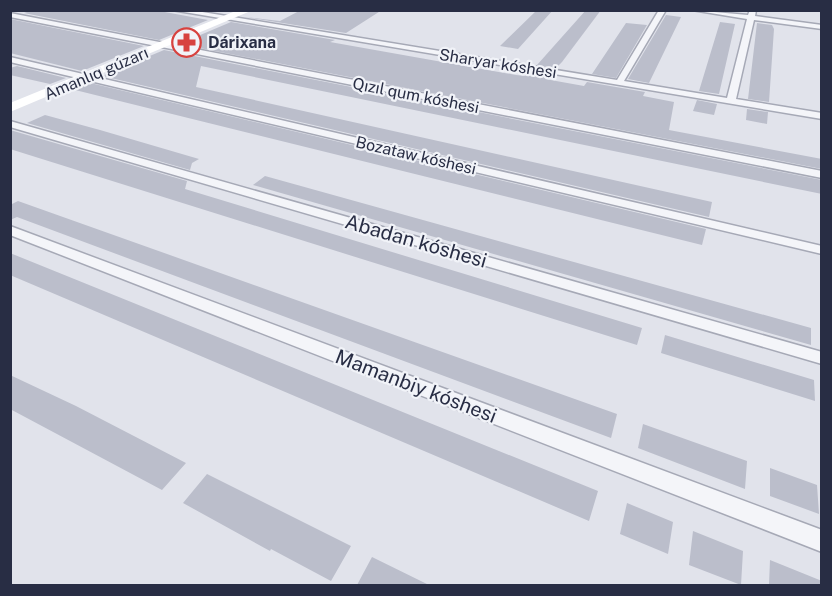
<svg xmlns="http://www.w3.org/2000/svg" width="832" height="596" viewBox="0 0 832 596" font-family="'Public Sans',sans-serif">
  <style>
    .building { fill: #bbbecb }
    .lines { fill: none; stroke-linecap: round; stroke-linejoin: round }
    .street-casing { stroke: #a6a9b6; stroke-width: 3 }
    .street { fill: #f4f5f9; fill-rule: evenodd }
    .secondary { fill: #fff; fill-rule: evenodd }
    .labels { text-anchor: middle; stroke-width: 4.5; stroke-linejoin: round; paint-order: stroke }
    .far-poi-label { font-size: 16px; font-weight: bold; fill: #282d44; stroke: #f1f3f8; text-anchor: start }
    .far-street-label { font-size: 16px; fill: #282d44; stroke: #f1f3f8 }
    .street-label { font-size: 20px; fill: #282d44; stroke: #f1f3f8 }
  </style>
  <rect width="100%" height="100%" fill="#e1e3eb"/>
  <path class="building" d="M33,10H154L208,20L159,40L24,13Z
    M301,10H382L346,33L245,17L280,21Z
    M537,10H553L518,49L500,46Z
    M586,10H601L562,62L556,68L537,65Z
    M666,15L681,17L649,83L628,79Z
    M10,19L144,46L82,71L10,53Z
    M231,22L335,40L330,42L516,75L525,76L529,72L549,75L545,79L584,86L587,82L645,92L643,96L674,102L669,130L822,159V169L179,44Z
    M720,22L735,24L719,94L699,91Z
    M626,23L647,25L616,78L592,74Z
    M757,23L772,25L774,29L769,102L748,99Z
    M164,50L822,180V194L201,66L196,87L712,202L709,217L102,76Z
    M17,66L66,78L50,84L10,75V68Z
    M86,82L706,229L702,245L71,89Z
    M697,100L717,104L714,115L693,111Z
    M747,109L768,112L767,124L746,120Z
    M45,115L100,130L199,159L192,163L190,170L27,123Z
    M10,130L187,181L185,189L642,328L637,345L10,149Z
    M265,176L811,328V345L253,185Z
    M18,201L617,414L611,438L17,217L10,220V205Z
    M10,253L598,491L589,521L10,275Z
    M665,335L814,380L815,401L661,353Z
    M10,375L76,406L186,463L162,490L10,409Z
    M643,424L747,461L745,489L638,448Z
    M770,468L817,485L819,514L770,496Z
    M207,474L351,546L331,581L271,549L270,551L183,503Z
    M627,503L673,522L668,554L620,534Z
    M693,531L743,551L741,585L689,565Z
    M372,557L429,585H357Z
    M770,560L822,581V585H769Z"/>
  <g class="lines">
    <defs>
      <path id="street" d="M172,10H190L617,80L659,10H666L624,81L727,98L747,19L692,10L748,15L750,10H756L755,16L822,25V29L754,20L736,99L822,113V119Z
        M10,13L822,171V178L10,17Z
        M10,57L822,246V254L10,62Z
        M10,121L822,352V364L10,127Z
        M10,226L822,530V552L10,235Z"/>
    </defs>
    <use href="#street" class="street-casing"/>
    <use href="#street" class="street"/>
    <path class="secondary" d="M238,10H253L10,112V103Z"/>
  </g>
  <defs>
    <symbol id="pharmacy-ring" viewBox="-11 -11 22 22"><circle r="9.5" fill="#f1f3f8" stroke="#d7423f" stroke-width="1.5"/><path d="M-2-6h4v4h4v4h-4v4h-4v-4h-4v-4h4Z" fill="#d7423f"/></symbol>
  </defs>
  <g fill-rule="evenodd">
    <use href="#pharmacy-ring" x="170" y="26" width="33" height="33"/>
  </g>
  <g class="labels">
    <g class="far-poi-label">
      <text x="208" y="48">Dárixana</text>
    </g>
    <g class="far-street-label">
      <text transform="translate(498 63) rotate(9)" y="6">Sharyar kóshesi</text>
      <text transform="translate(96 73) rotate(-23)" y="6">Amanlıq gúzarı</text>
      <text transform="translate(416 95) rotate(11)" y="6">Qızıl qum kóshesi</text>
      <text transform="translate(416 155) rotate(13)" y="6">Bozataw kóshesi</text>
    </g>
    <g class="street-label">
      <text transform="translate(416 241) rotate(16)" y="7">Abadan kóshesi</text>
      <text transform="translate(416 386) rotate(21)" y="7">Mamanbiy kóshesi</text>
    </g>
  </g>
  <rect width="832" height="596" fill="none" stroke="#282d44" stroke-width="24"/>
</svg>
